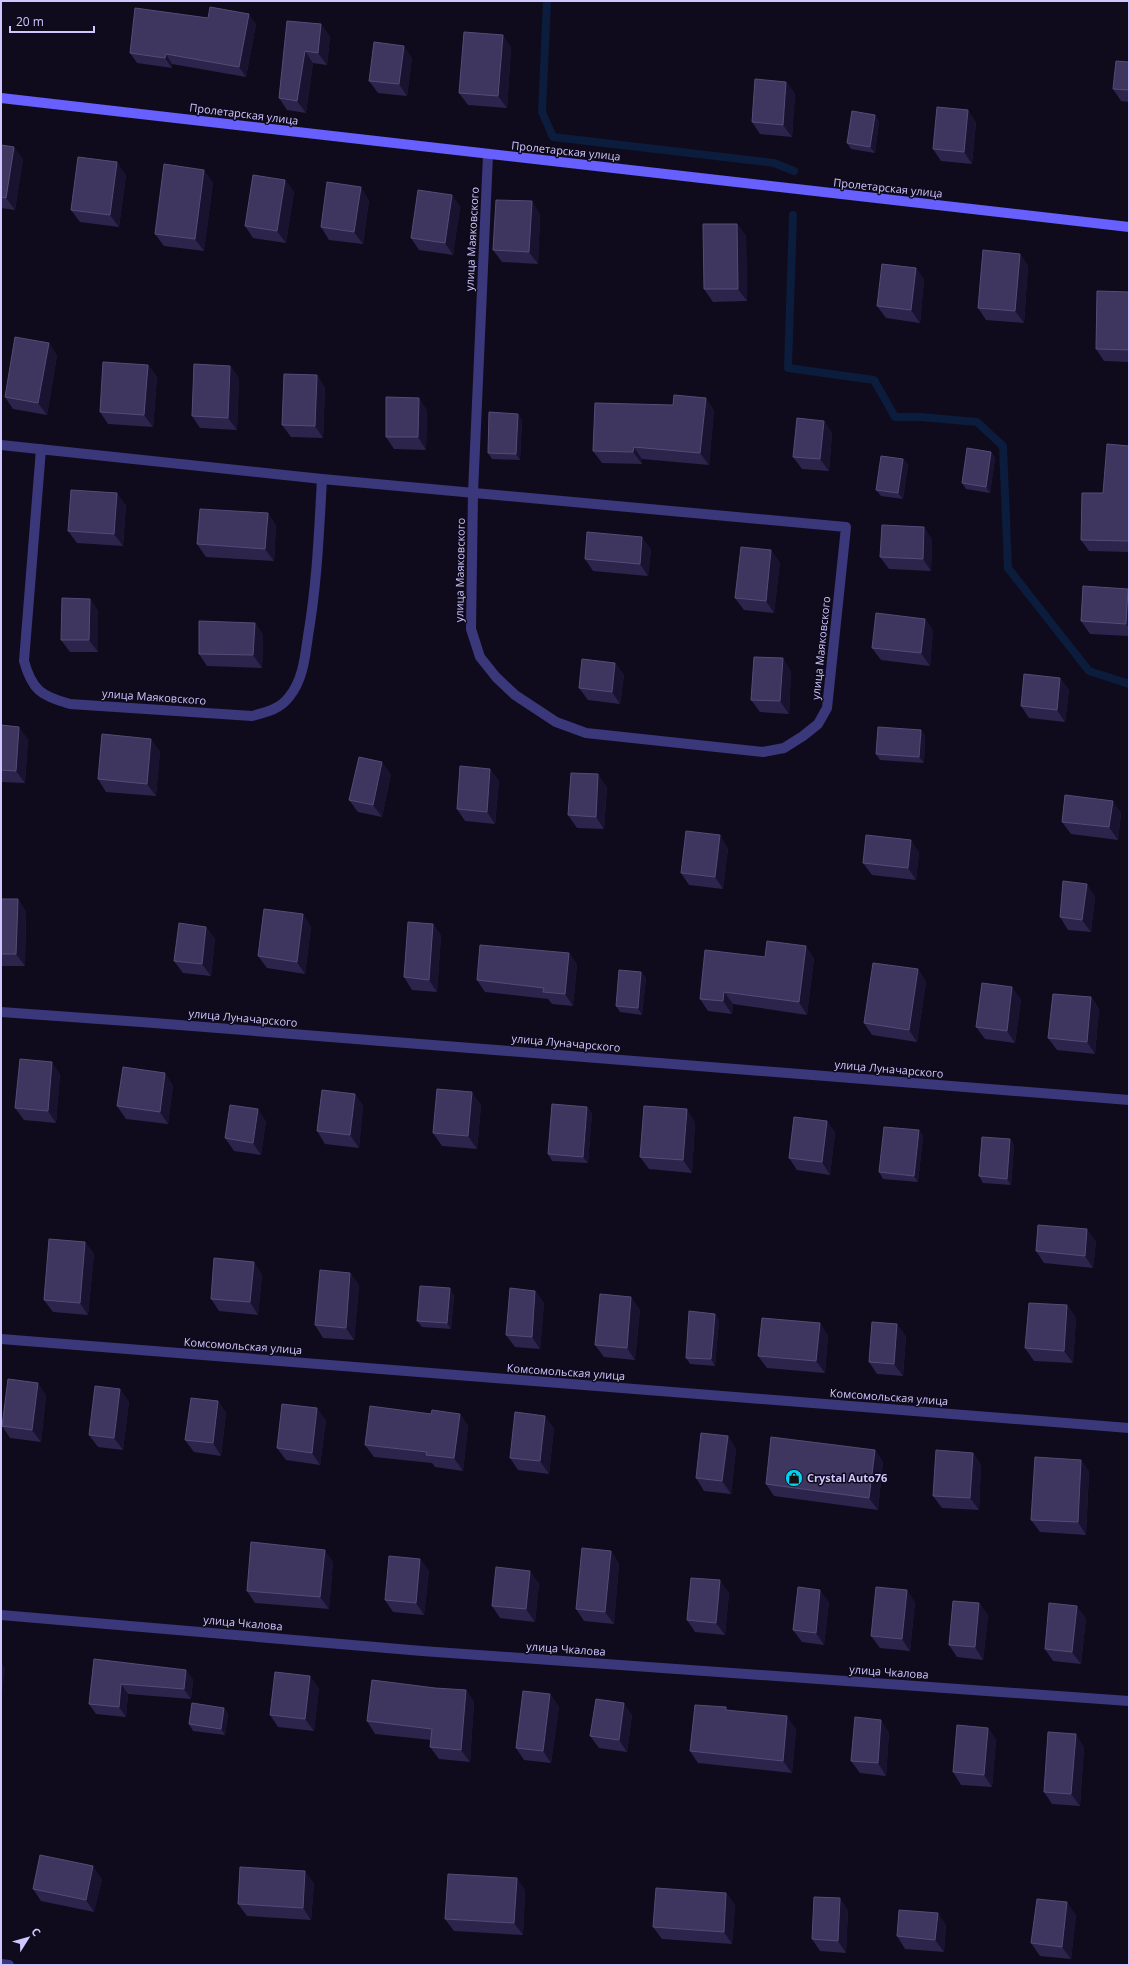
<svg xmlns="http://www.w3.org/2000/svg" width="1130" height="1966" viewBox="0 0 1130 1966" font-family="'Open Sans',sans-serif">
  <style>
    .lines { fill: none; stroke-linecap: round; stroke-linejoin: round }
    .stream { stroke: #0b1c3c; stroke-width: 8 }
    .minor { stroke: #3b377b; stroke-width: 10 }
    .secondary { stroke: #675ffe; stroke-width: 10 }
    .wall { fill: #2c244b }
    .shaded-wall { fill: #191330 }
    .building { fill: #3e365e; stroke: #544c77 }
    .labels { text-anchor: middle; stroke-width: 3; stroke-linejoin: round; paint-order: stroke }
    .street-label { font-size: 11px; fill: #cfc7ff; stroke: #0f0b1c }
    .poi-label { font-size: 11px; font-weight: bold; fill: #cfc7ff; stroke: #0f0b1c; text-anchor: start }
  </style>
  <rect width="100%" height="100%" fill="#0f0b1c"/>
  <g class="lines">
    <path class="stream" d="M547,1L542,112L553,137L774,163L794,171
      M793,215L788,368L874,380L895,417H920L977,422L1003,446L1008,568L1089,671L1129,684"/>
    <path class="minor" d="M1,445L322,479L846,527L827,708L818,724L803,736L784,748L763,752L586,733L556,722L515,695L496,677L480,657L471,629L473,493L488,155
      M41,449L24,661C32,690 41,696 70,704L252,716C267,712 280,709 289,697C303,680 305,657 308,636C317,584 319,532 322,479
      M1,1012L141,1022L1129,1100
      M1,1339L1129,1428
      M1,1615L422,1651L1129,1701
      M1,1964L9,1965"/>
    <path class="secondary" d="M1,98L1129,227"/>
  </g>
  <path class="wall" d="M287,21L321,24L330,37L327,65L313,63L306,113L287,110L279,98Z
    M256,24L246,77L172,64V68L137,63L130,53Z
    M511,47L507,108L468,105L459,93Z
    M412,58L407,96L378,93L369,81Z
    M1129,62V102L1121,101L1113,89Z
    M786,82L795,94L792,137L760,134L752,122Z
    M879,121L875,153L851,149L847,143Z
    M976,122L972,164L941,161L933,149Z
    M1,145L23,159L15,210L1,208Z
    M126,175L119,227L80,222L71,210Z
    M285,180L294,192L286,243L253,238L245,226Z
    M213,182L204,251L164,246L155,234Z
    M452,195L460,207L453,255L419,250L411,238Z
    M369,200L363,244L329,240L321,227Z
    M540,214L538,264L502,262L493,250Z
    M737,224L746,236L747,301L713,302L704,289Z
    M1020,254L1028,266L1024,323L986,320L978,308Z
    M916,268L924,280L920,323L886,318L877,306Z
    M1129,292V362L1104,361L1096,349Z
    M57,355L47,415L13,409L5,397Z
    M148,365L157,377L153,427L108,424L100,412Z
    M230,366L239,378L237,430L200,428L192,416Z
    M317,375L325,388L323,438L291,437L282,425Z
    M427,410L426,450L394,449L386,437Z
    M714,410L709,465L642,459V464L602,463L593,451Z
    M522,420L520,460L492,459L488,453Z
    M824,421L832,433L829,471L802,469L793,457Z
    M1129,446V552L1089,551L1081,540L1103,493Z
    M991,452L995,458L990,493L966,489L962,483Z
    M903,459L908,465L903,499L881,496L876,490Z
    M126,505L123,546L77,543L68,531Z
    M268,513L276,526L274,561L206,557L197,544Z
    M932,539L931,571L889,569L880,557Z
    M651,549L648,576L593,571L585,559Z
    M780,562L774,613L744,610L735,598Z
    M1128,589L1129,590V636L1090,634L1081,621Z
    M90,599L98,611V652H70L61,640Z
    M925,619L933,631L930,666L881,660L872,648Z
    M255,623L263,635L262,668L207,666L199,654Z
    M615,663L624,675L620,704L588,700L579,688Z
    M791,671L789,714L760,712L751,700Z
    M1060,678L1069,690L1065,722L1029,718L1021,706Z
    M1,725L28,739L25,783L1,782Z
    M921,730L925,736L924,763L880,760L876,754Z
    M160,751L156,796L106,792L98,779Z
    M490,769L499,781L495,824L465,821L457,809Z
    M391,774L382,817L358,812L349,800Z
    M607,787L604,829L577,828L568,815Z
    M1121,813L1118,840L1071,834L1062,822Z
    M728,848L723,889L689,885L681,873Z
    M919,852L916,880L872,875L863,863Z
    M1095,896L1091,932L1068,930L1060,917Z
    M1,899H18L26,912L25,966H1Z
    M303,914L311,927L305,974L267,968L258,956Z
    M433,924L441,936L437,992L412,990L404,977Z
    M206,927L215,939L211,976L183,973L174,961Z
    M569,953L577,965L573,1006L552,1004L548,999L485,992L477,980Z
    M765,957L814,958L807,1015L733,1004L732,1014L708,1011L700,999Z
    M918,969L926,982L917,1042L872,1035L864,1023Z
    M641,972L646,978L642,1015L620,1012L616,1006Z
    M1091,997L1099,1009L1095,1054L1057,1050L1048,1038Z
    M1021,999L1015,1043L985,1039L976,1027Z
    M60,1074L56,1123L24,1120L15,1108Z
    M173,1085L168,1124L126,1119L117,1106Z
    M355,1094L363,1106L359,1148L325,1144L317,1131Z
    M481,1105L477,1149L442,1146L433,1133Z
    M592,1113L588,1163L552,1161L548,1154Z
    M266,1121L261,1155L234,1151L225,1138Z
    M827,1121L835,1133L830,1175L797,1170L789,1158Z
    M695,1122L692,1173L649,1169L640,1157Z
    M919,1130L923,1136L918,1182L883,1179L879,1172Z
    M1010,1139L1014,1145L1011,1185L983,1183L979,1176Z
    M1096,1241L1093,1268L1044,1263L1036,1251Z
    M85,1242L94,1254L88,1315L53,1312L44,1300Z
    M350,1273L359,1285L354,1340L323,1338L315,1325Z
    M262,1274L258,1315L219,1311L211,1299Z
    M535,1291L544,1303L540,1349L515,1347L506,1335Z
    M454,1295L451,1329L422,1327L417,1321Z
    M1067,1305L1076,1318L1073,1363L1034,1361L1025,1348Z
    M640,1309L635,1360L604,1357L595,1345Z
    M719,1320L715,1366L690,1364L686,1358Z
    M828,1335L825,1373L767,1368L758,1356Z
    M906,1336L903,1376L877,1374L869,1362Z
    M46,1395L41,1442L10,1438L2,1426Z
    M129,1401L123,1450L98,1447L89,1435Z
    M218,1401L226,1413L221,1456L194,1452L185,1440Z
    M431,1414H460L468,1426L463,1471L435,1467L432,1463L374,1457L365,1445Z
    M326,1420L320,1465L286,1460L277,1448Z
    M554,1428L549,1474L518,1470L510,1458Z
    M728,1436L736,1449L731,1494L704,1491L696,1478Z
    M875,1450L883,1462L878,1510L774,1496L766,1484Z
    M973,1453L981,1465L979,1510L942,1508L933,1496Z
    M1081,1460L1089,1472L1086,1535L1040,1532L1031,1520Z
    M611,1551L619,1564L614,1624L584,1621L576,1609Z
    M420,1559L429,1571L424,1615L393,1612L385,1600Z
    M333,1562L329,1609L255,1603L247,1591Z
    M539,1583L535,1622L500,1618L492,1606Z
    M729,1593L725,1635L695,1632L687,1620Z
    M829,1602L824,1645L802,1642L793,1630Z
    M915,1602L910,1651L880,1648L871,1636Z
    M979,1603L988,1615L983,1660L957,1657L949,1645Z
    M1086,1618L1081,1664L1053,1661L1045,1649Z
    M94,1659L186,1670L193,1680L191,1699L128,1694L126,1717L96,1714L89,1704Z
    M319,1688L314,1731L278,1727L270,1715Z
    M435,1688L466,1690L474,1702L470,1762L439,1759L430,1747L431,1740L375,1734L367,1721Z
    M550,1694L559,1707L551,1763L524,1760L516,1748Z
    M224,1708L228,1714L225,1735L193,1731L189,1724Z
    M728,1711L796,1729L792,1773L698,1763L690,1751Z
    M632,1715L627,1752L599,1748L590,1736Z
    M988,1728L996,1740L992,1787L961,1785L953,1772Z
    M889,1732L886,1776L860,1773L851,1761Z
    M1084,1747L1080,1806L1052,1804L1044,1792Z
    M102,1879L94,1912L41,1901L33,1889Z
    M314,1883L311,1920L247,1916L238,1904Z
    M525,1890L523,1935L454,1931L445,1919Z
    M726,1893L735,1905L732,1944L662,1939L653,1927Z
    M848,1910L846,1953L820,1951L812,1939Z
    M1076,1915L1071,1959L1040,1956L1031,1943Z
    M946,1925L944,1952L905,1949L897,1936Z"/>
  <path class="shaded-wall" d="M249,14L256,24L246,77L239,67Z
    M321,24L330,37L327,65L318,53Z
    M503,35L511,47L507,108L498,96Z
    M404,46L412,58L407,96L399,84Z
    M305,51L313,63L306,113L297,101Z
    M166,54L172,64V68L165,58Z
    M786,82L795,94L792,137L783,125Z
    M968,110L976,122L972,164L964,152Z
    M875,115L879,121L875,153L870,147Z
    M14,147L23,159L15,210L6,198Z
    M117,162L126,175L119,227L110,215Z
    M204,170L213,182L204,251L195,239Z
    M285,180L294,192L286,243L277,231Z
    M361,187L369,200L363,244L354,232Z
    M452,195L460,207L453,255L445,243Z
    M532,201L540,214L538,264L529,252Z
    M737,224L746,236L747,301L738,289Z
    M1020,254L1028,266L1024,323L1015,311Z
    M916,268L924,280L920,323L911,310Z
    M49,343L57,355L47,415L38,403Z
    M148,365L157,377L153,427L144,415Z
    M230,366L239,378L237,430L228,418Z
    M317,375L325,388L323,438L315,426Z
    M419,398L427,410L426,450L418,437Z
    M706,398L714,410L709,465L700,453Z
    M518,414L522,420L520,460L516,454Z
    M824,421L832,433L829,471L820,459Z
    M634,447L642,459V464L633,452Z
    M991,452L995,458L990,493L986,487Z
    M903,459L908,465L903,499L898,493Z
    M117,493L126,505L123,546L114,534Z
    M268,513L276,526L274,561L265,549Z
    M924,527L932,539L931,571L923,559Z
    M642,537L651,549L648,576L640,564Z
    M771,550L780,562L774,613L766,601Z
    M1128,589L1129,590V628L1126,624Z
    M90,599L98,611V652L89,640Z
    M925,619L933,631L930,666L921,653Z
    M255,623L263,635L262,668L253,655Z
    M783,658L791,671L789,714L780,701Z
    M615,663L624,675L620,704L612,692Z
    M1060,678L1069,690L1065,722L1057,710Z
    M19,727L28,739L25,783L16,771Z
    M921,730L925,736L924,763L919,757Z
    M151,739L160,751L156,796L147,784Z
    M382,762L391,774L382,817L373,805Z
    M490,769L499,781L495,824L487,812Z
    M598,774L607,787L604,829L596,817Z
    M1113,801L1121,813L1118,840L1109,827Z
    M720,835L728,848L723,889L715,877Z
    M911,840L919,852L916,880L908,868Z
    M1087,884L1095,896L1091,932L1082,920Z
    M18,899L26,912L25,966L16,954Z
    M303,914L311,927L305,974L297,962Z
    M433,924L441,936L437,992L429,980Z
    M206,927L215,939L211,976L202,964Z
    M806,946L814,958L807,1015L799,1002Z
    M569,953L577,965L573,1006L565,994Z
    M918,969L926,982L917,1042L909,1030Z
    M641,972L646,978L642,1015L638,1008Z
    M1012,987L1021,999L1015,1043L1007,1031Z
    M724,992L733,1004L732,1014L723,1001Z
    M1091,997L1099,1009L1095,1054L1087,1042Z
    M52,1062L60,1074L56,1123L48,1111Z
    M165,1073L173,1085L168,1124L160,1112Z
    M472,1092L481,1105L477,1149L468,1136Z
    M355,1094L363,1106L359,1148L350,1135Z
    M587,1107L592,1113L588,1163L583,1157Z
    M258,1109L266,1121L261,1155L253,1143Z
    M687,1109L695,1122L692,1173L683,1160Z
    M827,1121L835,1133L830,1175L822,1162Z
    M919,1130L923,1136L918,1182L914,1176Z
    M1010,1139L1014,1145L1011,1185L1007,1179Z
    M1087,1229L1096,1241L1093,1268L1085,1256Z
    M85,1242L94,1254L88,1315L80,1303Z
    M254,1262L262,1274L258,1315L250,1302Z
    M350,1273L359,1285L354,1340L346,1328Z
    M450,1288L454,1295L451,1329L447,1323Z
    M535,1291L544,1303L540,1349L532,1337Z
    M631,1297L640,1309L635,1360L627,1348Z
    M1067,1305L1076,1318L1073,1363L1064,1351Z
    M715,1314L719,1320L715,1366L711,1359Z
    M820,1323L828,1335L825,1373L816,1361Z
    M897,1324L906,1336L903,1376L894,1364Z
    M38,1383L46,1395L41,1442L32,1430Z
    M120,1389L129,1401L123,1450L114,1438Z
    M218,1401L226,1413L221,1456L213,1443Z
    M317,1408L326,1420L320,1465L312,1453Z
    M460,1414L468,1426L463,1471L454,1458Z
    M545,1416L554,1428L549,1474L540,1461Z
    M728,1436L736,1449L731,1494L722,1481Z
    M875,1450L883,1462L878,1510L869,1498Z
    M973,1453L981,1465L979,1510L970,1498Z
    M1081,1460L1089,1472L1086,1535L1078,1522Z
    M325,1550L333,1562L329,1609L320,1597Z
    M611,1551L619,1564L614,1624L605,1612Z
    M420,1559L429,1571L424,1615L416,1603Z
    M530,1571L539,1583L535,1622L526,1609Z
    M720,1580L729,1593L725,1635L716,1623Z
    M820,1590L829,1602L824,1645L816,1633Z
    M907,1590L915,1602L910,1651L902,1639Z
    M979,1603L988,1615L983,1660L975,1647Z
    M1077,1606L1086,1618L1081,1664L1072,1652Z
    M1,1662L5,1668L1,1703Z
    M186,1670L193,1680L191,1699L184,1689Z
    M310,1676L319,1688L314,1731L305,1719Z
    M121,1684L128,1694L126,1717L119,1707Z
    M466,1690L474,1702L470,1762L461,1750Z
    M550,1694L559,1707L551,1763L543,1751Z
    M624,1703L632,1715L627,1752L619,1740Z
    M224,1708L228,1714L225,1735L221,1729Z
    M787,1716L796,1729L792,1773L783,1761Z
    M881,1720L889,1732L886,1776L878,1763Z
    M988,1728L996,1740L992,1787L984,1775Z
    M1076,1734L1084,1747L1080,1806L1071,1794Z
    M93,1866L102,1879L94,1912L86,1900Z
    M305,1871L314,1883L311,1920L303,1908Z
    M517,1878L525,1890L523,1935L514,1923Z
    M726,1893L735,1905L732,1944L724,1932Z
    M840,1898L848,1910L846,1953L838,1941Z
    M1067,1902L1076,1915L1071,1959L1062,1947Z
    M938,1913L946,1925L944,1952L935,1940Z"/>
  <path class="building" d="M210,7L249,14L239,67L166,54L165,58L130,53L135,8L208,18Z
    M287,21L321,24L318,53L305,51L297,101L279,98Z
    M464,32L503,35L498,96L459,93Z
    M374,42L404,46L399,84L369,81Z
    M1116,61L1129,62V90L1113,89Z
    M755,79L786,82L783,125L752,122Z
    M937,107L968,110L964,152L933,149Z
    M852,111L875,115L870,147L847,143Z
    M1,145L14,147L6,198L1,197Z
    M78,157L117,162L110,215L71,210Z
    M164,164L204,170L195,239L155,234Z
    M253,175L285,180L277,231L245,226Z
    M327,182L361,187L354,232L321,227Z
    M418,190L452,195L445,243L411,238Z
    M496,200L532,201L529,252L493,250Z
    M703,224H737L738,289H704Z
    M983,250L1020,254L1015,311L978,308Z
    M882,264L916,268L911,310L877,306Z
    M1097,291L1129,292V350L1096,349Z
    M15,337L49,343L38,403L5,397Z
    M103,362L148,365L144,415L100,412Z
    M194,364L230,366L228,418L192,416Z
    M284,374L317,375L315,426L282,425Z
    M674,395L706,398L700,453L634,447L633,452L593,451L595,403L673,405Z
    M386,397L419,398L418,437H386Z
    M489,412L518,414L516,454L488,453Z
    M797,418L824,421L820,459L793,457Z
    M1107,444L1129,446V541L1081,540L1082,493H1103Z
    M967,448L991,452L986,487L962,483Z
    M881,456L903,459L898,493L876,490Z
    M71,490L117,493L114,534L68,531Z
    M200,509L268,513L265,549L197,544Z
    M882,525L924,527L923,559L880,557Z
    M587,532L642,537L640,564L585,559Z
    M741,547L771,550L766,601L735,598Z
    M1083,586L1128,589L1126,624L1081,621Z
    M62,598L90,599L89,640H61Z
    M876,613L925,619L921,653L872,648Z
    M199,621L255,623L253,655L199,654Z
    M754,657L783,658L780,701L751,700Z
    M582,659L615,663L612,692L579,688Z
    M1024,674L1060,678L1057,710L1021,706Z
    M1,725L19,727L16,771L1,770Z
    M878,727L921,730L919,757L876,754Z
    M102,734L151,739L147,784L98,779Z
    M359,757L382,762L373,805L349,800Z
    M460,766L490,769L487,812L457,809Z
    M571,773L598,774L596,817L568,815Z
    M1065,795L1113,801L1109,827L1062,822Z
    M686,831L720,835L715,877L681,873Z
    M866,835L911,840L908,868L863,863Z
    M1063,881L1087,884L1082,920L1060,917Z
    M1,899H18L16,954H1Z
    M264,909L303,914L297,962L258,956Z
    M408,922L433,924L429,980L404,977Z
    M179,923L206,927L202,964L174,961Z
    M767,941L806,946L799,1002L724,992L723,1001L700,999L705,950L765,957Z
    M480,945L569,953L565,994L543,992L544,988L477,980Z
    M873,963L918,969L909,1030L864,1023Z
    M619,970L641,972L638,1008L616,1006Z
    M982,983L1012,987L1007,1031L976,1027Z
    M1053,994L1091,997L1087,1042L1048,1038Z
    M20,1059L52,1062L48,1111L15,1108Z
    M123,1067L165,1073L160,1112L117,1106Z
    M437,1089L472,1092L468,1136L433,1133Z
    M322,1090L355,1094L350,1135L317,1131Z
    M552,1104L587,1107L583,1157L548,1154Z
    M230,1105L258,1109L253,1143L225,1138Z
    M644,1106L687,1109L683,1160L640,1157Z
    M794,1117L827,1121L822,1162L789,1158Z
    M884,1127L919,1130L914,1176L879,1172Z
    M982,1137L1010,1139L1007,1179L979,1176Z
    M1038,1225L1087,1229L1085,1256L1036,1251Z
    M49,1239L85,1242L80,1303L44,1300Z
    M214,1258L254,1262L250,1302L211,1299Z
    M320,1270L350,1273L346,1328L315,1325Z
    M420,1286L450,1288L447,1323L417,1321Z
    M510,1288L535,1291L532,1337L506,1335Z
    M600,1294L631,1297L627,1348L595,1345Z
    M1029,1303L1067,1305L1064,1351L1025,1348Z
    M689,1311L715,1314L711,1359L686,1358Z
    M762,1318L820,1323L816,1361L758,1356Z
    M872,1322L897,1324L894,1364L869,1362Z
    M8,1379L38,1383L32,1430L2,1426Z
    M95,1386L120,1389L114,1438L89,1435Z
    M191,1398L218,1401L213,1443L185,1440Z
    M282,1404L317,1408L312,1453L277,1448Z
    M370,1406L431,1414L432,1410L460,1414L454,1458L426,1455L427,1452L365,1445Z
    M515,1412L545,1416L540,1461L510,1458Z
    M701,1433L728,1436L722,1481L696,1478Z
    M771,1437L875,1450L869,1498L766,1484Z
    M936,1450L973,1453L970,1498L933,1496Z
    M1035,1457L1081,1460L1078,1522L1031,1520Z
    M251,1542L325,1550L320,1597L247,1591Z
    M582,1548L611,1551L605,1612L576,1609Z
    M389,1556L420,1559L416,1603L385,1600Z
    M496,1567L530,1571L526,1609L492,1606Z
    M691,1578L720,1580L716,1623L687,1620Z
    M798,1587L820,1590L816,1633L793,1630Z
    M876,1587L907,1590L902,1639L871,1636Z
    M953,1601L979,1603L975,1647L949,1645Z
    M1049,1603L1077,1606L1072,1652L1045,1649Z
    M94,1659L186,1670L184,1689L121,1684L119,1707L89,1704Z
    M275,1672L310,1676L305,1719L270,1715Z
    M372,1680L435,1688L466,1690L461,1750L430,1747L432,1729L367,1721Z
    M523,1691L550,1694L543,1751L516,1748Z
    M596,1699L624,1703L619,1740L590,1736Z
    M192,1703L224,1708L221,1729L189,1724Z
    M695,1705L726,1707V1710L787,1716L783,1761L690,1751Z
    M855,1717L881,1720L878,1763L851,1761Z
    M957,1725L988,1728L984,1775L953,1772Z
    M1048,1732L1076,1734L1071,1794L1044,1792Z
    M40,1855L93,1866L86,1900L33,1889Z
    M240,1867L305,1871L303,1908L238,1904Z
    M448,1874L517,1878L514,1923L445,1919Z
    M656,1888L726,1893L724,1932L653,1927Z
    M814,1897L840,1898L838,1941L812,1939Z
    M1037,1899L1067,1902L1062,1947L1031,1943Z
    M899,1910L938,1913L935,1940L897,1936Z"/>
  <defs>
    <symbol id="shop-disc" viewBox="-11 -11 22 22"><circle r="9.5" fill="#02d2f0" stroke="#0f0b1c"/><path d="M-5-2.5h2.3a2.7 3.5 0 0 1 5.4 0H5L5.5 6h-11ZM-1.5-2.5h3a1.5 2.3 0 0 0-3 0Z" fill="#111"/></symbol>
  </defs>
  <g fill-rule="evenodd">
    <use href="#shop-disc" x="784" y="1468" width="20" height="20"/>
  </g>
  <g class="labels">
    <g class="street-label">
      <text transform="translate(244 114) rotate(7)" y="4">Пролетарская улица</text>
      <text transform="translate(566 151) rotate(6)" y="4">Пролетарская улица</text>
      <text transform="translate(888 188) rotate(6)" y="4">Пролетарская улица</text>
      <text transform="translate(472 239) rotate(-87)" y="4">улица Маяковского</text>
      <text transform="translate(460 570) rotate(-89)" y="4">улица Маяковского</text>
      <text transform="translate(821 648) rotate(-84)" y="4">улица Маяковского</text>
      <text transform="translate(154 697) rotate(4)" y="4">улица Маяковского</text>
      <text transform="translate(243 1018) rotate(5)" y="4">улица Луначарского</text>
      <text transform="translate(566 1043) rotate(5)" y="4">улица Луначарского</text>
      <text transform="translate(889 1069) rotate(5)" y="4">улица Луначарского</text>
      <text transform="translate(243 1346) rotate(4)" y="4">Комсомольская улица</text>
      <text transform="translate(566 1372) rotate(4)" y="4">Комсомольская улица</text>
      <text transform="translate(889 1397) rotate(4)" y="4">Комсомольская улица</text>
      <text transform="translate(243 1623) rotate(5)" y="4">улица Чкалова</text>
      <text transform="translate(566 1649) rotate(4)" y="4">улица Чкалова</text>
      <text transform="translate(889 1672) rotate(4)" y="4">улица Чкалова</text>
    </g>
    <g class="poi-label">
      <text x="807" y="1482">Crystal Auto76</text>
    </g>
  </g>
  <rect width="1130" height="1966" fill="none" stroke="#cfc7ff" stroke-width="4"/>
  <g transform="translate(28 1938) rotate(53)" stroke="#0f0b1c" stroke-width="3" paint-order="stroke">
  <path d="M0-3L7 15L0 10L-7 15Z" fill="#cfc7ff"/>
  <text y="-6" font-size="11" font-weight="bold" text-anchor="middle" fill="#cfc7ff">С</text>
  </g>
  <path d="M10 26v6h84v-6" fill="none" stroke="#cfc7ff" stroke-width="2"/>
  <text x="16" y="26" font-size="12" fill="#cfc7ff" stroke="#0f0b1c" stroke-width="3" paint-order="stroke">20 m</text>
</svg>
